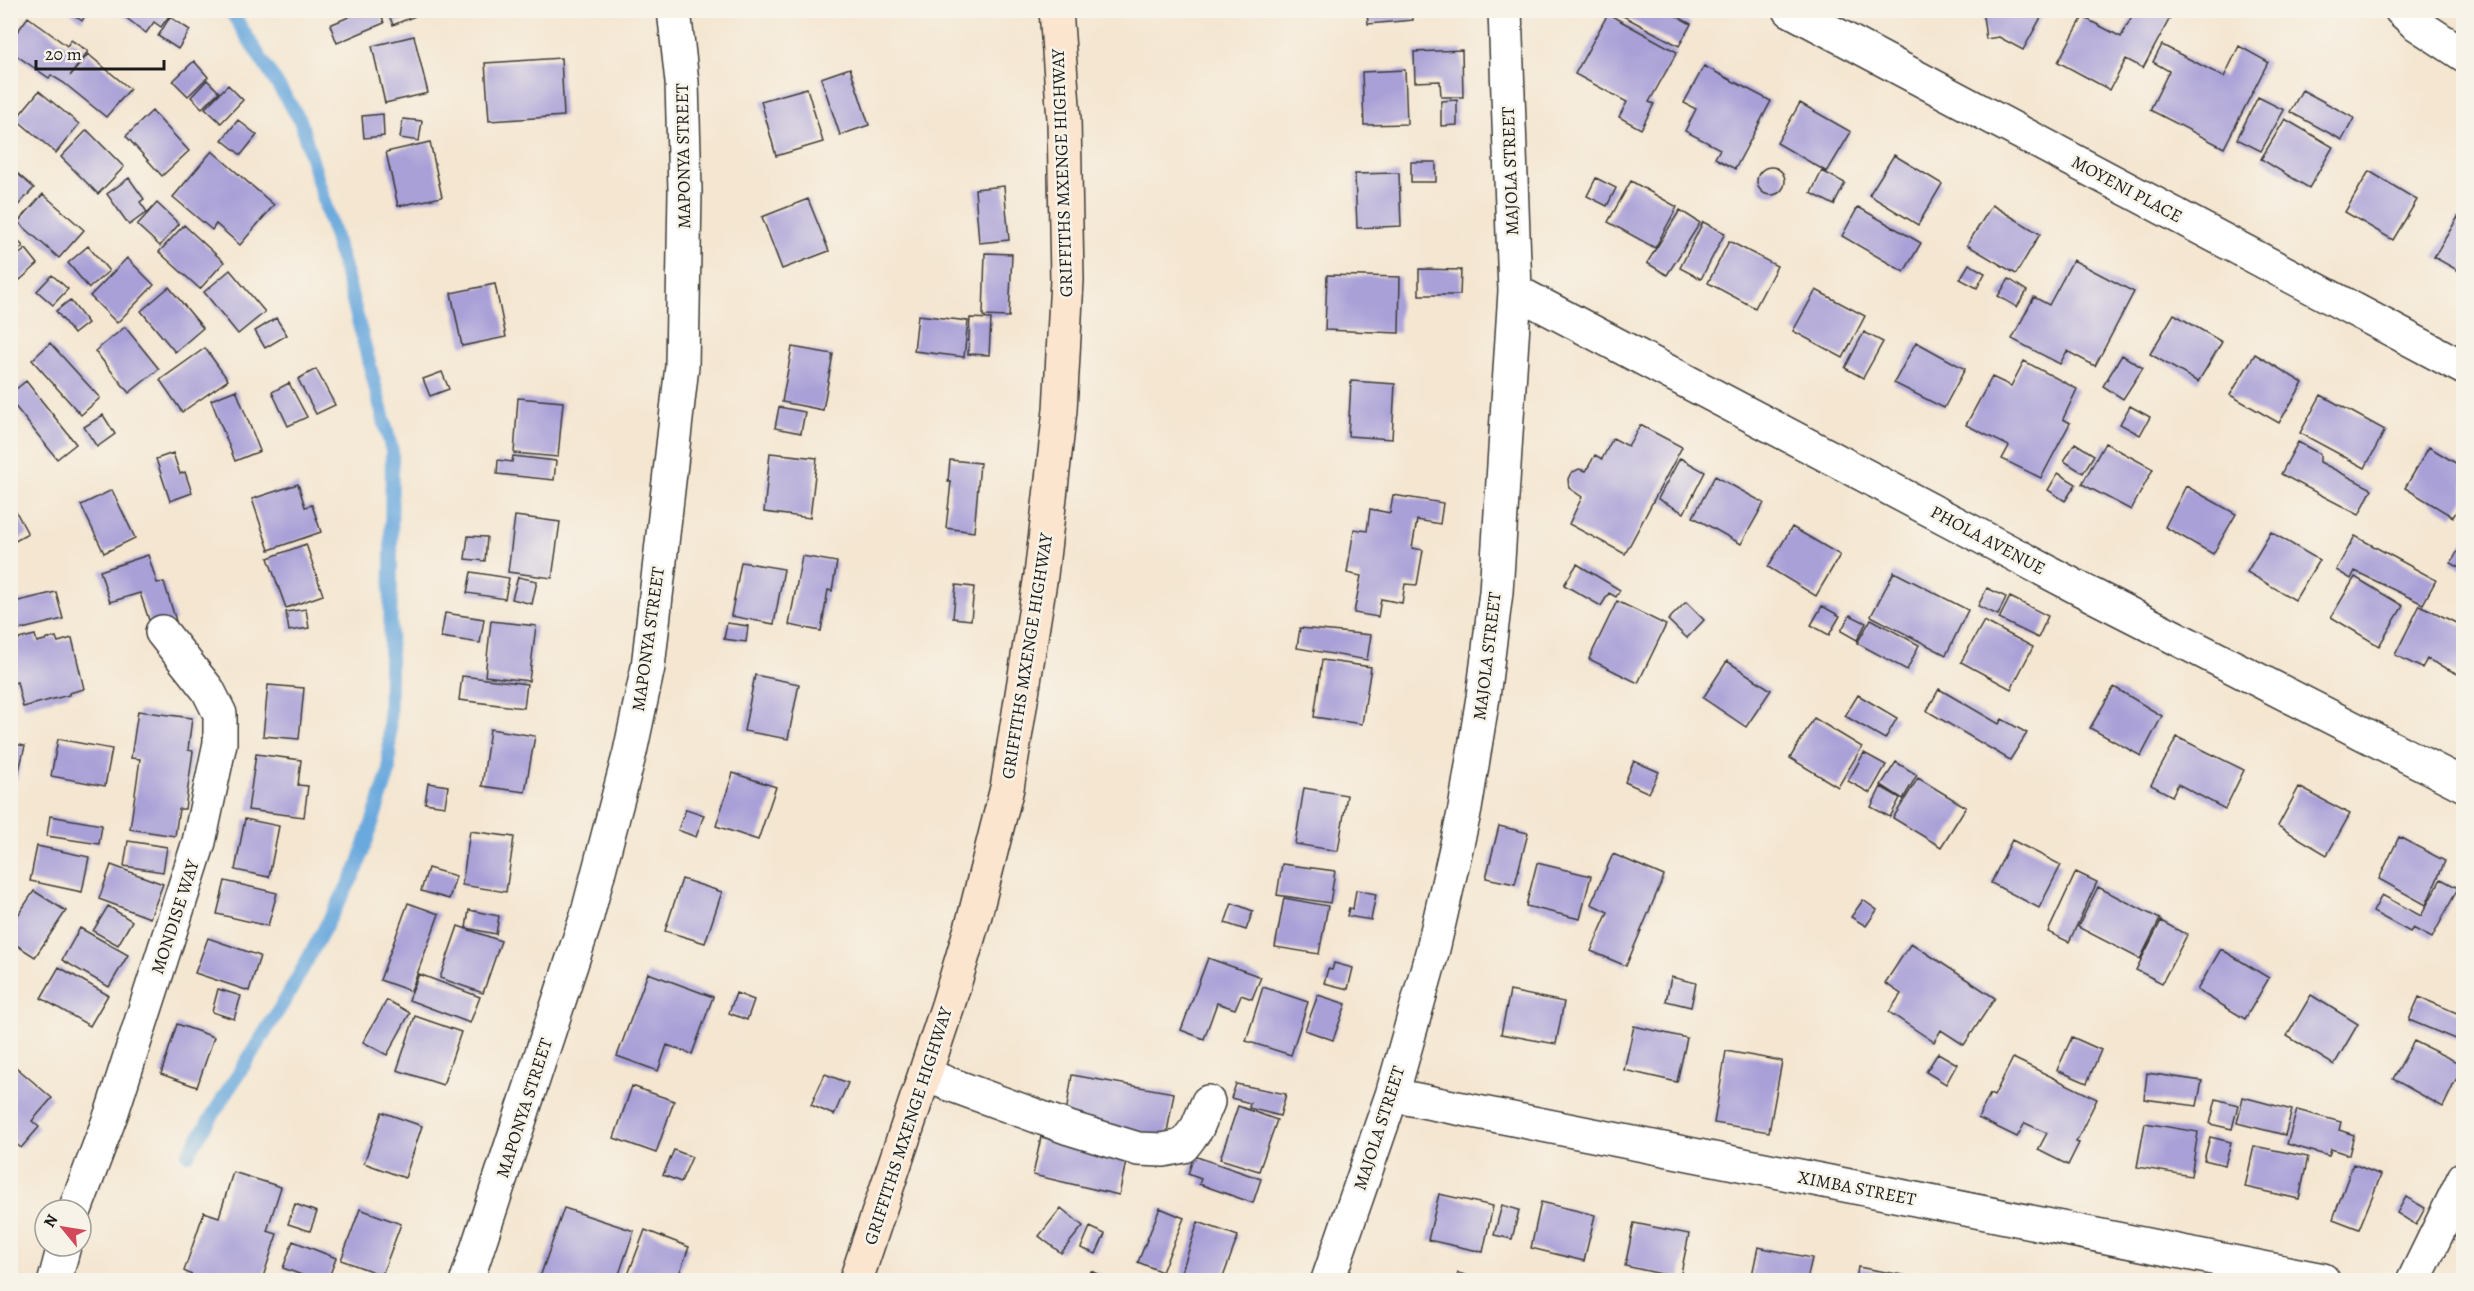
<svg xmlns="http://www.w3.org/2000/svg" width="2474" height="1291" viewBox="0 0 2474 1291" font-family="Alegreya,serif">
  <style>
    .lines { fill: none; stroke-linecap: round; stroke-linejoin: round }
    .stream { stroke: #6ba9dd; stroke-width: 14 }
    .building { fill: #a9a0d7 }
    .street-casing { stroke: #3c3a37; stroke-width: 36 }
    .secondary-casing { stroke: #3c3a37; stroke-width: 36 }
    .street { stroke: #fff; stroke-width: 33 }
    .secondary { stroke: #fce5cf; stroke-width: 33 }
    .labels { text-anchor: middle; stroke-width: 5; stroke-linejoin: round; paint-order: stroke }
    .street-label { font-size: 18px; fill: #1c1c1c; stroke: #f7f3e8 }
  </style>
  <rect width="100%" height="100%" fill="#f7f3e8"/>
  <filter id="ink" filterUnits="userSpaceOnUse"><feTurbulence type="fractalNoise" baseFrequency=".0167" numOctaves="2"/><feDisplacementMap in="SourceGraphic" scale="12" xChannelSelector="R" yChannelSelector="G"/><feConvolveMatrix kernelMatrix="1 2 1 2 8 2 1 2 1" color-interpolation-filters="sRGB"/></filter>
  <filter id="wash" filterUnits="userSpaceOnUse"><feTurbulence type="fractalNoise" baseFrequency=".008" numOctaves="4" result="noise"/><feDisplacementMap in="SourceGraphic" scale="24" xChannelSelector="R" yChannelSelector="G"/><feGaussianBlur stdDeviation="1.35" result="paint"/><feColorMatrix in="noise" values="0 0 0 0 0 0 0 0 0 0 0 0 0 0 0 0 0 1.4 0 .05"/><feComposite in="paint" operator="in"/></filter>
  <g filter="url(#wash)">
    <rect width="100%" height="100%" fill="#f4e6d1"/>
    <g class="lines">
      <path class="stream" d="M188,1154L287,997L357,869L389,772L392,451L347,278L300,120L230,10"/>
    </g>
    <g id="blocks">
      <path class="building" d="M67,10H88L82,21Z
        M116,10H162L169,16L161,27L154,22L146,33Z
        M365,10H380L384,23L337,43L330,25Z
        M387,10H413L415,16L393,25Z
        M1367,10H1412L1413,20L1368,24Z
        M1612,10H1666L1691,24L1679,46Z
        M1973,10H2045L2023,50L1999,37L1986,39L1983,16Z
        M2135,10H2161L2171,16L2143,68L2126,59L2110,90L2058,62L2083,17L2121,37Z
        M1608,14L1677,52L1649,102L1654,104L1641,129L1619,117L1627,102L1575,74Z
        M28,17L67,46L71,40L88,51L70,76L88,54L130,89L106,117L64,83L51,75L49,78L10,51V42Z
        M170,17L190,30L178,49L158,36Z
        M414,36L428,93L385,103L372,46Z
        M2162,45L2224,77L2239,46L2268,62L2224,148L2150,110L2169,71L2153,62Z
        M1462,50L1463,97H1441L1440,81L1415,82L1414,52Z
        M561,58L564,116L489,121L485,63Z
        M194,61L208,77L188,96L173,81Z
        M1704,66L1771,101L1735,169L1715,158L1720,149L1685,131L1696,109L1684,103Z
        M850,68L869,125L840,135L821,78Z
        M1405,70L1407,124L1364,125L1362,72Z
        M207,80L219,92L202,108L191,97Z
        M228,85L243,100L221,123L205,108Z
        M807,88L823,142L776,156L761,101Z
        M2302,90L2354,118L2342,140L2290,112Z
        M39,91L79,124L56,153L16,119Z
        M2258,97L2284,110L2261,151L2237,139Z
        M1457,100V125L1441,126V101Z
        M1800,103L1851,132L1827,172L1777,143Z
        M152,111L189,151L162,176L126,136Z
        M383,114L384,136L364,138L362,116Z
        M403,119L422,121L419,141L400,138Z
        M2285,119L2333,147L2309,188L2261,159Z
        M238,120L257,135L241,155L222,140Z
        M87,130L124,167L98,194L61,157Z
        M430,142L442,197L398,206L386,152Z
        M212,151L274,205L240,245L216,224L212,230L173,197Z
        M1894,155L1942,184L1918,225L1869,195Z
        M1411,162H1436V182H1411Z
        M10,167L34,188L10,214Z
        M1757 181a14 14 0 1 1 28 0a14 14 0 1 1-28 0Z
        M1822,171L1845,183L1834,205L1811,193Z
        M2369,171L2417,200L2393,240L2345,212Z
        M1399,173L1401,226L1357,228L1355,174Z
        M129,178L144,199L140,202L147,212L129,225L107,194Z
        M1596,178L1616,188L1607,206L1587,196Z
        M1631,181L1677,207L1655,248L1608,222Z
        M1004,186L1009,240L979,243L975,189Z
        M43,194L84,230L59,258L18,222Z
        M808,199L829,251L782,269L762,217Z
        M157,203L179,224L160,246L137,225Z
        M1992,205L2040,234L2016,274L1967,245Z
        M1858,207L1921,243L1904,272L1842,236Z
        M1680,210L1700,223L1667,275L1647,263Z
        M2458,217L2464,220V274L2434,257Z
        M1703,222L1725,233L1701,279L1680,268Z
        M184,225L224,262L200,289L159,252Z
        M10,233L23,246L10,259Z
        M1729,241L1777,266L1755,308L1708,283Z
        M88,246L109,271L89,288L68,263Z
        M26,249L38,264L20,280L10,269V261Z
        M985,253L1012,254L1009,317L983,316Z
        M127,258L154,285L117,323L90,296Z
        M2073,260L2134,292L2095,366L2067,351L2060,364L2012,339L2034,297L2049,305Z
        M1969,264L1985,273L1977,288L1960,279Z
        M1419,269L1461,270L1460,295H1419Z
        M230,270L265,312L238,334L204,292Z
        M52,275L68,289L53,305L37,291Z
        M1327,275L1400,277L1399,333L1325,330Z
        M2009,279L2027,291L2017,307L1998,296Z
        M495,284L506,337L462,346L451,293Z
        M169,287L203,328L175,352L141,311Z
        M1816,290L1865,316L1843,358L1793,331Z
        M70,300L88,323L74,334L56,311Z
        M2174,314L2222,342L2198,382L2150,354Z
        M918,315L968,321L964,357L914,351Z
        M276,318L287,335L265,348L255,331Z
        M970,318L991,319L989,355L968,354Z
        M125,327L159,369L129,393L95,351Z
        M1864,332L1883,342L1863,378L1845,368Z
        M1916,342L1965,369L1944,408L1894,383Z
        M50,343L100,398L81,415L32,360Z
        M792,347L833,354L823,410L782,402Z
        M205,348L228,380L182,412L160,380Z
        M2255,354L2303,383L2279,423L2230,395Z
        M2122,355L2143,368L2123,399L2103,386Z
        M2024,361L2077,389L2063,419L2070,423L2041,478L2002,459L2009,446L1966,425L1992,377L2011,386Z
        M316,369L335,405L316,414L298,379Z
        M442,372L449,389L430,396L423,379Z
        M26,381L76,444L57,459L10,400V394Z
        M1351,381L1395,384L1392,439L1348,436Z
        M289,383L307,417L288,426L272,392Z
        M236,390L260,451L235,461L211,400Z
        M2321,395L2385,430L2365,468L2300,433Z
        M518,398L563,402L558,457L514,453Z
        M2130,406L2150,417L2140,435L2120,424Z
        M779,407L805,412L801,433L775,428Z
        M103,415L115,434L97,447L84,427Z
        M1640,425L1682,447L1625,554L1569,524L1582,497L1569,488L1568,479L1571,473L1579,469L1586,471L1595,455L1602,459L1613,438L1628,446Z
        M2298,442L2320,454V462L2372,489L2359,515L2281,474Z
        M2075,443L2094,455L2083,473L2064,461Z
        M2105,443L2153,469L2131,510L2082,484Z
        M2429,447L2464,468V499L2453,517L2405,488Z
        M173,453L180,474L185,472L192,493L170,501L156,459Z
        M770,453L817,458L810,518L764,512Z
        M513,456L556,461L554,480L497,474L498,460L512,462Z
        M1680,458L1705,472L1684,513L1658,499Z
        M950,460L980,463L974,532L946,528L951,482H948Z
        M2058,473L2076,484L2065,501L2048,490Z
        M1715,476L1764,503L1741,544L1693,517Z
        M298,484L305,507L312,505L321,532L269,550L252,499Z
        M2186,486L2236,514L2213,554L2165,527Z
        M112,490L135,538L104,553L81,505Z
        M1393,495L1443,503L1440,524L1417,520L1412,548L1423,550L1417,585L1405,584L1402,603L1381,599L1378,617L1354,613L1361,576L1347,573L1354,529L1367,531L1370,509L1390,513Z
        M13,506L28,534L10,544V507Z
        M515,516L560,522L552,578L508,572Z
        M1792,527L1840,555L1816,596L1768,567Z
        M2271,532L2319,560L2295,600L2247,572Z
        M468,536L487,537L485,561L465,559Z
        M2355,536L2436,580L2423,604L2355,571L2351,579L2336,570Z
        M2464,540V570L2451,563Z
        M306,544L323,595L286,608L268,558Z
        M148,555L157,583L164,582L176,621L152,629L140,593L110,602L100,571Z
        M802,556L837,562L832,591L828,590L821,631L789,625Z
        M741,562L784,569L774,624L731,616Z
        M1577,564L1620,590L1616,597L1609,593L1601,606L1564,585Z
        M471,572L509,578L505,599L467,593Z
        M1894,572L1968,610L1946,655L1871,616Z
        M518,577L537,581L532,604L512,599Z
        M2355,577L2403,606L2379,646L2331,617Z
        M956,585L974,587L971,620L953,618Z
        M1987,588L2006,597L1998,615L1978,606Z
        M56,592L63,619L10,632V603Z
        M2010,597L2048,616L2038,638L1999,619Z
        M1617,601L1666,625L1638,683L1589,659Z
        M1686,602L1704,620L1687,638L1668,620Z
        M2420,605L2464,627V677L2427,659L2422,668L2395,655Z
        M1822,606L1840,616L1829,635L1811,625Z
        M306,609L309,628L289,631L286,612Z
        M445,613L484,619L480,643L441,637Z
        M1850,615L1866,623L1857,640L1841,631Z
        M1871,619L1919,645L1907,670L1857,643Z
        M491,621L536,626L529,681L485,676Z
        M1984,621L2033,647L2011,689L1961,662Z
        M727,623L748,626L746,642L724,639Z
        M1300,628L1371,635L1367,660L1297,648Z
        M35,635L37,642L56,637L58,642L72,638L84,689L69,693V695L23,707L17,682L10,684V641Z
        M1322,660L1371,667L1362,724L1314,717Z
        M1727,661L1771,690L1746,727L1703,698Z
        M755,675L799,684L788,739L744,731Z
        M462,676L527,684L524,708L459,700Z
        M268,685L304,688L299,739L263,736Z
        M2114,687L2162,716L2141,756L2090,728Z
        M1939,689L1999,724L2002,719L2027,733L2010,760L1927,711Z
        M1858,695L1897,718L1885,739L1845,716Z
        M138,711L192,718L188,750L193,751L185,809H179L175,836L130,829L140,759L131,758Z
        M1814,718L1862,747L1838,787L1790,758Z
        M490,729L535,736L525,792L482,786Z
        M2177,737L2244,770L2225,809L2178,784L2172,796L2151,785Z
        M58,739L112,749L105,786L51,776Z
        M10,743L25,746L17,779L10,778Z
        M1864,753L1886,765L1870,793L1848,781Z
        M256,754L301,760L298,785L308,786L304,817L248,810Z
        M1634,761L1659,772L1649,793L1625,782Z
        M1896,762L1917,775L1903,799L1881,785Z
        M733,773L776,787L758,840L716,826Z
        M1918,778L1966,807L1941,847L1893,818Z
        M428,783L448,786L445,806L425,803Z
        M1881,787L1900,798L1890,817L1871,807Z
        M2299,787L2350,814L2327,855L2278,826Z
        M1304,788L1347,795L1338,851L1295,844Z
        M686,809L704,815L696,837L678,830Z
        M50,816L102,825L99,844L47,836Z
        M245,819L279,826L269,877L235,870Z
        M1499,826L1528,833L1515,884L1486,878Z
        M470,831L514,837L506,892L462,885Z
        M2399,837L2445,861L2426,905L2379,879Z
        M2012,840L2061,865L2039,908L1991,883Z
        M128,841L167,847L163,872L124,866Z
        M37,846L89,857L82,892L30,881Z
        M1613,854L1664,876L1626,966L1591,951L1608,912L1591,904Z
        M1537,863L1591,876L1580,919L1526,906Z
        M1282,864L1335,871L1330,903L1277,895Z
        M111,865L163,884L150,918L99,899Z
        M428,868L456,876L449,899L421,891Z
        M2076,872L2097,882L2069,942L2048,932Z
        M682,879L722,892L705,943L665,931Z
        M2441,879L2458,888L2432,938L2413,928L2410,932L2373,912L2382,895L2421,916Z
        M225,881L277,893L268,926L217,914Z
        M2098,887L2160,919L2140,959L2078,927Z
        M1356,890L1376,894L1371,920L1347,916L1349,908L1353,909Z
        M34,891L66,911L35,957L10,941V927Z
        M1284,898L1328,906L1319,954L1275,947Z
        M1863,900L1877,910L1866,926L1851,917Z
        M408,903L439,914L411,991L380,980Z
        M1232,903L1253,911L1246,930L1225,923Z
        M108,906L132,921L118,945L93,931Z
        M469,910L499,916L496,934L466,928Z
        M2161,921L2187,935L2162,983L2136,970Z
        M458,926L501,941L483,993L440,978Z
        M80,928L128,955L109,987L62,960Z
        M208,938L260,956L249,991L195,973Z
        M1911,943L1995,998L1964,1045L1941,1030L1934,1042L1889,1012L1901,994L1885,983Z
        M2221,949L2269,978L2245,1019L2197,990Z
        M1208,958L1261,977L1252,999L1241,995L1235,1009L1217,1003L1204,1039L1181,1030Z
        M1334,963L1353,968L1348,989L1324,983L1328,969L1332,970Z
        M59,967L108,995L90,1026L41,998Z
        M648,973L713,997L692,1054L667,1045L658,1071L617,1056Z
        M419,974L480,997L470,1023L409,1000Z
        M1671,977L1696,983L1691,1007L1666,1001Z
        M1263,987L1308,1002L1291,1055L1246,1041Z
        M218,989L241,996L234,1019L212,1012Z
        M1510,991L1564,1002L1556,1044L1501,1034Z
        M736,993L754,1000L747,1020L729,1013Z
        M1318,995L1346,1004L1333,1040L1305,1030Z
        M2311,995L2358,1024L2334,1065L2287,1036Z
        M2419,997L2464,1016V1051L2460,1041L2409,1020Z
        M387,1000L410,1013L387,1055L363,1042Z
        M415,1016L461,1032L443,1085L397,1070Z
        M177,1024L214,1037L197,1087L161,1074Z
        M1634,1026L1687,1038L1677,1082L1624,1070Z
        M2072,1037L2101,1050L2087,1083L2057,1070Z
        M2414,1041L2463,1065L2443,1107L2393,1079Z
        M1726,1051L1782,1061L1769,1132L1714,1123Z
        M1938,1053L1957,1064L1946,1084L1926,1072Z
        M2013,1058L2097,1099L2076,1142L2079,1143L2068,1165L2038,1150L2047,1133L2025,1123L2017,1137L1978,1118L1990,1094L1994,1096Z
        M10,1062L52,1098L32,1121L39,1127L21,1148L10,1138Z
        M2147,1073L2202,1081L2197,1106L2144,1099Z
        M825,1074L848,1083L834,1115L811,1105Z
        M1072,1075L1174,1093L1166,1138L1065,1120Z
        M1236,1084L1286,1094L1280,1116L1249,1108L1250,1103L1231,1098Z
        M632,1086L674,1101L656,1153L614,1138Z
        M2243,1097L2292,1110L2285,1135L2237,1123Z
        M2216,1099L2238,1105L2232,1129L2210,1124Z
        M1238,1106L1277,1120L1259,1171L1220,1159Z
        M2297,1110L2341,1122L2339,1130L2354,1135L2349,1155L2331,1149L2329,1156L2287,1144Z
        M382,1112L422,1126L405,1178L364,1163Z
        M2145,1123L2198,1132L2191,1176L2137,1167Z
        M1041,1137L1127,1157L1119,1195L1033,1175Z
        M2210,1137L2231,1142L2225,1165L2204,1160Z
        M2254,1146L2308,1157L2299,1199L2245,1187Z
        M674,1150L692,1157L681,1182L663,1175Z
        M1194,1156L1261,1179L1253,1203L1199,1184L1201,1179L1188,1174Z
        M2353,1164L2381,1175L2359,1229L2333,1219Z
        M233,1172L281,1187L267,1231L277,1234L262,1280H190L192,1275L184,1271L204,1212L219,1217Z
        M1439,1194L1493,1206L1483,1252L1428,1240Z
        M2406,1197L2425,1208L2416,1225L2397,1213Z
        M1541,1202L1595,1215L1584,1261L1531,1248Z
        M295,1204L317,1212L310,1231L288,1224Z
        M1502,1205L1519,1210L1512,1239L1494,1235Z
        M564,1208L634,1231L617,1280H539Z
        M1061,1208L1083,1226L1061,1253L1039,1236Z
        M1160,1208L1184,1218L1162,1272L1138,1262Z
        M360,1209L401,1224L382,1275L341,1260Z
        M1198,1222L1238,1236L1222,1280H1200L1181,1274Z
        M1634,1223L1689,1234L1680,1278L1625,1266Z
        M1090,1227L1105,1234L1096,1254L1081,1248Z
        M645,1230L689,1247L677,1280H626Z
        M293,1241L336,1258L328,1280H315L283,1268Z
        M1758,1247L1812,1258L1807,1280H1751Z
        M1858,1267L1913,1277V1280H1856Z
        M1091,1271L1112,1280H1087Z
        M1458,1273L1476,1278L1475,1280H1456Z"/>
    </g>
  </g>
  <g filter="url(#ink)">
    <use href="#blocks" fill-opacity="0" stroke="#3c3a37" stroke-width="1.5"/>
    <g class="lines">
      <defs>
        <path id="street" d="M1790,10L2464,368
          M2401,10L2415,23L2464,55
          M1515,291L2088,593L2464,785
          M925,1075L1069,1128L1138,1149L1163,1150L1183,1146L1197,1128L1208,1102
          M1392,1095L2323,1280
          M75,1210L112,1112L199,842L220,743V714L208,690L162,632
          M55,1280L64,1246
          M467,1280L587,916L630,752L648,667L682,366L685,191L682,82L674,10
          M1328,1280L1392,1095L1433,949L1465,809L1483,697L1496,592L1515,291L1505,10
          M2414,1280L2464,1178"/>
        <path id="secondary" d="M856,1280L948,1005L975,915L1007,788L1041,575L1060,410L1067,280L1064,119L1056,10"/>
      </defs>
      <use href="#street" class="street-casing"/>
      <use href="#secondary" class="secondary-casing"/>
      <use href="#street" class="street"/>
      <use href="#secondary" class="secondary"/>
    </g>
  </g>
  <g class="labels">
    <g class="street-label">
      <text transform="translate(683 156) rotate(-91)" y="6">MAPONYA STREET</text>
      <text transform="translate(1510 171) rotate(-92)" y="6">MAJOLA STREET</text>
      <text transform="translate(1062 173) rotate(-92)" y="6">GRIFFITHS MXENGE HIGHWAY</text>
      <text transform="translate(2127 189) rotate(28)" y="6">MOYENI PLACE</text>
      <text transform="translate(1988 540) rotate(28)" y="6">PHOLA AVENUE</text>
      <text transform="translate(648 639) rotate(-82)" y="6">MAPONYA STREET</text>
      <text transform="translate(1027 656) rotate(-81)" y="6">GRIFFITHS MXENGE HIGHWAY</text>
      <text transform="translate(1487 656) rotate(-83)" y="6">MAJOLA STREET</text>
      <text transform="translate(175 917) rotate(-72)" y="6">MONDISE WAY</text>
      <text transform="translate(524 1108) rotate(-72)" y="6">MAPONYA STREET</text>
      <text transform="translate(908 1126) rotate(-72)" y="6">GRIFFITHS MXENGE HIGHWAY</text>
      <text transform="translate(1379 1128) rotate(-72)" y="6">MAJOLA STREET</text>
      <text transform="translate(1857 1188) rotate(11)" y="6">XIMBA STREET</text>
    </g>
  </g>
  <rect width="2474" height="1291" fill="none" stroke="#f7f3e8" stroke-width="36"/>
  <g transform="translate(63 1228) rotate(300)"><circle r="28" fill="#f7f3e8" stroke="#9f9d96" stroke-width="1.5"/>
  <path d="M0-4.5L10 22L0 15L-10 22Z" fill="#d1495b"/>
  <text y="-9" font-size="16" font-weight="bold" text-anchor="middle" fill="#1c1c1c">N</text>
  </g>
  <path d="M36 60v9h128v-9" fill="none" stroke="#1c1c1c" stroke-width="3"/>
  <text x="45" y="60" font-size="18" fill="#1c1c1c" stroke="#f7f3e8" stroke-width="4.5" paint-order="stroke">20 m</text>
</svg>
